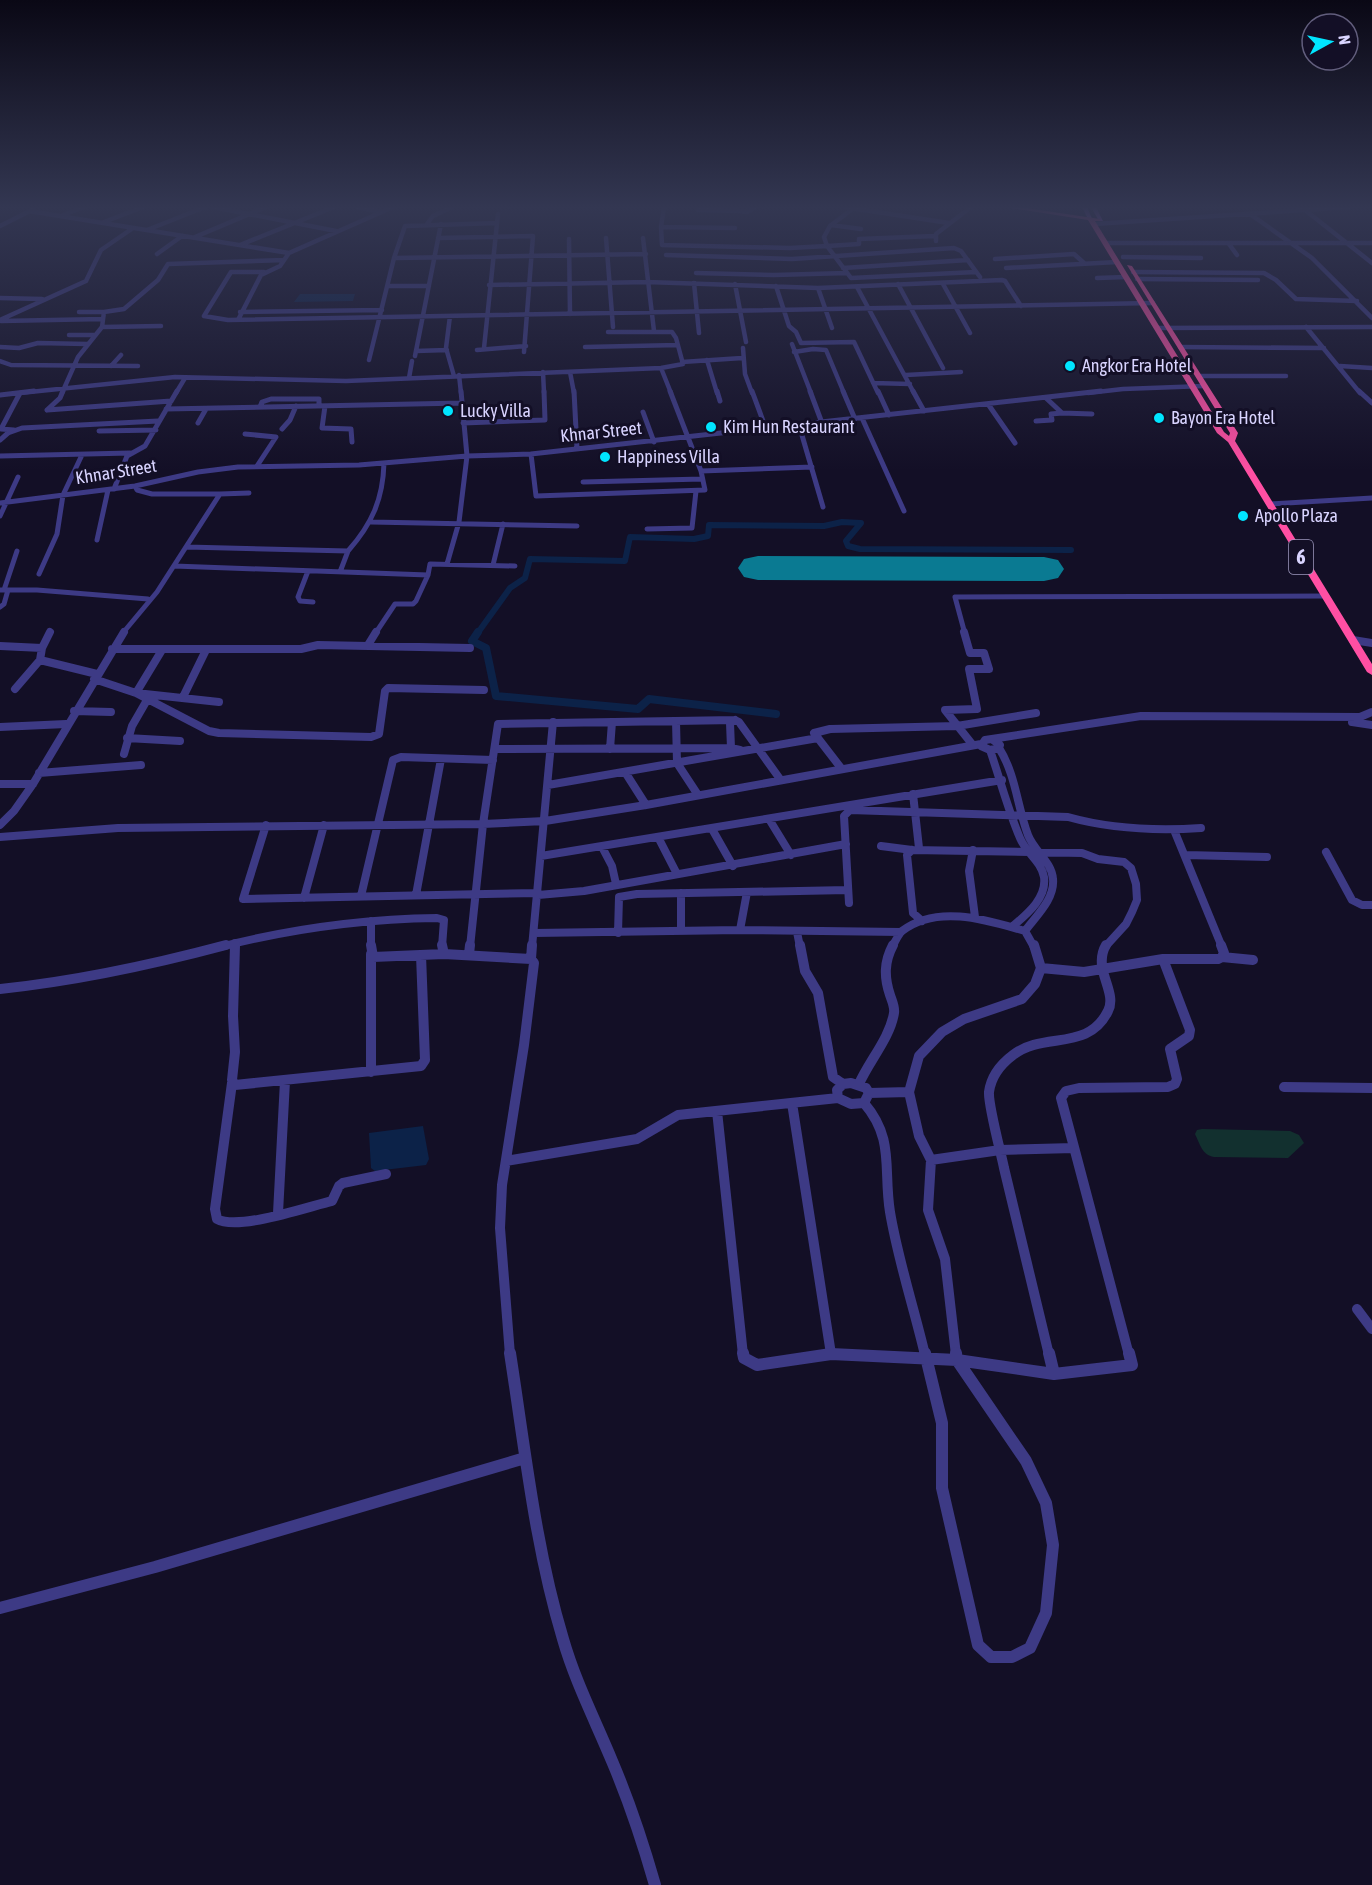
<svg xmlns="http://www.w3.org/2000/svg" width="1372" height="1885" viewBox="0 0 1372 1885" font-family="'Asap Condensed',sans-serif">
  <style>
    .green { fill: #12302f }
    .water { fill: #0c2248 }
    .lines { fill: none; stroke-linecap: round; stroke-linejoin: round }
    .canal-far1 { stroke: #0c2248; stroke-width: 6 }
    .canal { stroke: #0c2248; stroke-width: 8 }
    .runway { fill: #0a7a92; fill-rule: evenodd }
    .minor-far4 { stroke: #3d3a85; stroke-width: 4.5 }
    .minor-far3 { stroke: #3d3a85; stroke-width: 5 }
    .minor-far2 { stroke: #3d3a85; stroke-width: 8 }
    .minor-far1 { stroke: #3d3a85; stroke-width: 10 }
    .minor { stroke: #3d3a85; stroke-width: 12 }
    .major { fill: #c25bff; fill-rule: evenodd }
    .highway { fill: #ff4fa3; fill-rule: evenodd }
    .poi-dot { fill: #00e5ff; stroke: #130f26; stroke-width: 2 }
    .labels { text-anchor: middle; stroke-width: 6; stroke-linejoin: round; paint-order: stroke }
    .far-poi-label { font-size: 18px; fill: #d9d4ff; stroke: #130f26; text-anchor: start }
    .far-street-label { font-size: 18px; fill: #d9d4ff; stroke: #130f26 }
    .shield { fill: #130f26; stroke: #9e99be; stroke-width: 1.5 }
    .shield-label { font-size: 20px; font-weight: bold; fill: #d9d4ff }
  </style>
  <rect width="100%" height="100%" fill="#130f26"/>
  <path class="green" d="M1202,1129L1290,1131L1299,1135L1304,1143L1288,1158L1214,1157C1202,1155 1200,1144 1195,1134L1197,1130Z"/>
  <path class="water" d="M300,294H355L353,301L294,302Z
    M423,1126L429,1159L426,1165L375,1171L371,1168L369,1133Z"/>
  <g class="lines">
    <path class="canal-far1" d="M477,634L510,588L525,578L530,559L625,561L630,537L694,539L708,536L709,525L824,526L842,522L861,523L846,541L848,546L860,549L1071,550"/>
    <path class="canal" d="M478,632L472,641L486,648L496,696L638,709L649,699L776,714"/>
    <path class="runway" d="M758,556L1044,557L1058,560L1064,569L1058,578L1044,581L758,580L744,577L738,568L744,559Z"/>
    <path class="minor-far4" d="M213,207L336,231
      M358,207L381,212
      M664,207L661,227L662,245L790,248L827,246
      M844,207L949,223
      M855,207L830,226L824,237L827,246L851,278L976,272
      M698,210L738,211
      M734,210L747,212L755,207
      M1305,210L1372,263
      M29,211L289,253
      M1250,214L1312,258L1372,318
      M63,215L84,207
      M104,222L143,207
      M427,224L433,216L452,207
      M1094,224L1349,207
      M831,225L861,229
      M0,226L34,209
      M661,227L735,228
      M147,230L205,207
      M195,237L266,207
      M438,238L533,236L524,352
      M606,238L613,327
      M643,238L654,331
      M569,239L570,314
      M936,241V234L971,207
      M1106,243H1372
      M1229,244L1237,255
      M240,245L334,207
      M827,246L859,244V239L934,236
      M157,254L182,236
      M666,255L792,259L954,248L961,251L980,277
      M1123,257L1201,258
      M394,258L646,254
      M995,259L1074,254L1084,263
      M843,268L968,260
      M1006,268L1117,262
      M264,272H231L204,316L228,320L1153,303
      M1133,272L1264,273L1276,280L1296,299L1357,301
      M696,273L774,275L847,273
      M1097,278L1126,277
      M1137,279L1258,280
      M694,283L699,333
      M735,284L746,342
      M898,284L943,368
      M943,284L970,333
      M489,285L647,282L818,288L1002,280L1005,281L1021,306
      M387,286H429
      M776,286L789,326L796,332L801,343L854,342L878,393
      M857,287L914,393
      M818,288L832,328
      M0,298L42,299
      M79,312H105
      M240,312L382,310
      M450,316L446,348L454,376
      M0,320L86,281L101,250L133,228
      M238,320L261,275L280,266L289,253L393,207
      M1,321L103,319
      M102,327L161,326
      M1306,327L1360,393
      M1157,328L1372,327
      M69,335H95
      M792,344L811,393
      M0,347L19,348L38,343L87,344
      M585,347L678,345
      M1180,347L1324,348
      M484,348L498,214
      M743,348L745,374L752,393
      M477,350L526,346
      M416,351L447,350
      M794,352L813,349L826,350L844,393
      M415,356L441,224
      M369,360L394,258L405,226L497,223
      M707,360L717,393
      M0,361L11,365L138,366
      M682,362L742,358
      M111,366L121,355
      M1340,366L1372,368
      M661,368L671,393
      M543,372L544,393
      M570,372L574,393
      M459,375L461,393
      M906,375L961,372
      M1198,376H1286
      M409,378L412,361
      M873,383L910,384
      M20,393L175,377L346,381L661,368L683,364L676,338L672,332H608
      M62,393L78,357L102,327L104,312L124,309L158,280L168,264L284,260
      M176,393L185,378
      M1088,393L1123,389L1204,386"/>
    <path class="minor-far3" d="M574,391L577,449
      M717,391L720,401
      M752,391L766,429
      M810,391L822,423
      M843,391L855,419
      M878,391L889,415
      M913,391L924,411
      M1359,391L1372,403
      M0,395L34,391
      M988,404L1015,443
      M325,406L322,428L351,429L352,442
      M260,407L262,402L271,399H319V406
      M166,409L462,403
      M47,410L60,398L63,391
      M47,410L171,401
      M643,412L654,442
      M1062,413L1092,414
      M862,418L904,511
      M1036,421L1052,420L1051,414L1062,413L1046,398
      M198,423L206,409
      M463,423L545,420L544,391
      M799,425L823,507
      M282,429L290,420L296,406
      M14,430L1,429L20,393
      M99,431L156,430
      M245,434L276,437L257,466
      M0,440L8,433L22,428L158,421
      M531,454L536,496L705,490L701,471L670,391
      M0,456L130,453
      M701,471L812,467
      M583,482L702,479
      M114,489L127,456L145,446L177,391
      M220,494L249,493
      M0,503L135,486L198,472L238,467L359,465L467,456L531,454L1101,391
      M1269,504L1372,498
      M0,516L18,477
      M371,522L577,526
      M647,529L692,528L696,491
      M97,540L108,490
      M187,547L348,551C372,524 383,499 384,463
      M447,564L459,522L467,456L461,391
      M493,565L503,524
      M174,566L428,575
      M308,571L298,597L300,601L313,602
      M340,572L348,551
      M39,574L57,534L63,495L81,457
      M0,590H37L148,599
      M4,590L17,551
      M0,607L4,604L8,590
      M122,634L157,592L220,494H152L137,490L135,486
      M375,634L395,604H413L416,601L428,575L430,564L515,566
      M965,634L955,597L1325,596"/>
    <path class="minor-far2" d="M964,632L970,653H984L989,669H969L977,709L945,710L972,744
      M1353,640L1372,643
      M368,645L376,632
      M0,646L42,648L40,660L15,689
      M42,648L50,632
      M112,649H301L318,645L470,648
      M162,650L136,693L209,731L219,733L371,737L379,734L385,691L388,688L484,690
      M40,660L97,674
      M94,679L136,693L219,702
      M183,697L206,650
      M74,711L111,712
      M676,721L677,763L698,795
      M1352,722L1372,725
      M0,727L66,724
      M127,738L180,741
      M993,740L1000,745L999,748L990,750L981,746L985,740L1141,716L1360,717L1372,712
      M731,748L730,723L735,720
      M999,748C1016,775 1017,806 1028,835C1034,851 1052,862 1053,879C1055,899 1036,916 1025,931
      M495,749L731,748L740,750
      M610,749L612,722
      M990,750C1000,779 1008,810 1020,838C1026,853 1041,861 1044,877C1047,898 1027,914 1013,926
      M124,754L132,726L147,700
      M841,768L814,733L830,729L957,726L1036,713
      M625,772L646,805
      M39,773L141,765
      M0,784H33
      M548,785L818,738
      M913,794L919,848
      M849,807L850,810L844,816L849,903
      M850,810L1068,817C1111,829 1156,831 1201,828
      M769,819L791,855
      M0,825L14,811L33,784L124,632
      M266,825L243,899L538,893
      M712,829L733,866
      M1174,830L1222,947
      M0,837L118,828L483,824L545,821L646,805L981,744
      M658,837L677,874
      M881,846L912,850L1082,853L1098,859L1124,862L1131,868L1136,884L1137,900L1132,912L1126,924L1105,947
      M602,847L612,866L616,884
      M912,850L907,855L913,913L922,921
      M973,850L969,871L975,917
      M1326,852L1352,900L1362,905H1372
      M1186,855L1267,857
      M541,856L1002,780
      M681,893V931
      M416,895L441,759
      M538,895L584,891L846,844
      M361,896L393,760L401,757L493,760
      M304,898L324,825
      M371,921V947
      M740,930L747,892
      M797,932L800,947
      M534,933L740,930L901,932
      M618,933L619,897L637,894L848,890
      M220,947C290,929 365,919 437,918L444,920L442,947
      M235,947V943
      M470,947L483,824L498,724L735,720L739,722L780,779
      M532,947L553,722
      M892,947C895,942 898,935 902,931C937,904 987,920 1025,931L1034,947"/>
    <path class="minor-far1" d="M235,945L233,1016L235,1052L232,1080L235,1085L421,1066L425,1060L421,955
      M371,945L373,957L444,954
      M442,945L444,954L531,959L534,963L524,1045L502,1185L500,1228L510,1355
      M800,945L805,971L818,993L833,1077L843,1084
      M1221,945L1224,953L1222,957
      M371,954V1072
      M469,954L470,945
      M531,959L532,945
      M1041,968L1084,972L1163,959H1218L1222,957L1253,960
      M0,989C77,981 151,965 226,945
      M232,1083L215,1209L217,1219C238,1231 307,1207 332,1201L339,1186L343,1183L386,1174
      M851,1083L866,1088L869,1093L864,1103L851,1104L838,1098L837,1090L843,1084Z
      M859,1084C869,1061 890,1038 894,1013C895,1007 892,1001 890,995C884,977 884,962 893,945
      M1284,1087L1372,1088
      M869,1093L909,1092
      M792,1103L831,1354
      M864,1103C895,1139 883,1169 890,1212C898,1260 914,1308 925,1355
      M717,1111L743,1355
      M931,1160L1000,1150L1074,1148
      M506,1161L637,1139L678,1115L838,1098
      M278,1213L285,1081
      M1357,1309L1372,1329
      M826,1355H848
      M956,1355L945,1259L928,1210L931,1160L919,1136L909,1092L919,1056L942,1032L964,1019L1022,999L1035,984L1041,968L1034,945
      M1049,1355C1034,1293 1019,1230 1004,1168C1001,1153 988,1105 989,1092C991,1077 1001,1064 1013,1055C1044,1031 1088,1052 1108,1011C1118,992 1092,969 1106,945
      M1129,1355L1061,1098L1066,1091L1079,1088L1168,1087L1175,1084L1177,1079L1170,1049L1189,1036L1190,1030L1163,959"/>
    <path class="minor" d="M510,1353C525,1449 535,1546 563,1639C575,1681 595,1720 612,1761C629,1801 643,1843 655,1885
      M743,1353L744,1358L757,1365L831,1354L957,1360L1054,1374L1132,1365L1129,1353
      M925,1353L942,1423V1488L978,1645L991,1657H1012L1030,1648L1046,1613L1053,1545L1046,1503L1026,1461L957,1360L956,1353
      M1049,1353L1054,1374
      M0,1608L155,1567L525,1458"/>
    <path class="major" d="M1082,207H1087L1093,221H1089Z
      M1091,207H1096L1103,221H1099Z"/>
    <path class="highway" d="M1004,207H1020L1100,219V221H1095L1224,432L1229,436L1230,433L1127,265L1132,266L1238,433L1235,441L1372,664V675L1367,672L1228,442L1217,433L1088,220Z"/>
  </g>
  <linearGradient id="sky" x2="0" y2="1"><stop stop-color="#0a0815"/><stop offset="0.44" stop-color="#333752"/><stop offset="1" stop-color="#333752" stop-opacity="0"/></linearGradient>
  <rect width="1372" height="471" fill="url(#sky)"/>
  <g class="poi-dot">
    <circle cx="1070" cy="366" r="6"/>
    <circle cx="448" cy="411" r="6"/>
    <circle cx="1159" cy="418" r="6"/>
    <circle cx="711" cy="427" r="6"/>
    <circle cx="605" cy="457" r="6"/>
    <circle cx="1243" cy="516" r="6"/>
  </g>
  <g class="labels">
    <g class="far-poi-label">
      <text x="1082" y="372">Angkor Era Hotel</text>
      <text x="460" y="417">Lucky Villa</text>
      <text x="1171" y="424">Bayon Era Hotel</text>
      <text x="723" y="433">Kim Hun Restaurant</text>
      <text x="617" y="463">Happiness Villa</text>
      <text x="1255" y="522">Apollo Plaza</text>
    </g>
    <g class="far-street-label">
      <text transform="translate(601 432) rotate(-6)" y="6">Khnar Street</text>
      <text transform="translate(116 472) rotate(-9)" y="6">Khnar Street</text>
    </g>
    <rect class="shield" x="1289" y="540" width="24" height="34" rx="4.5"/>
    <g class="shield-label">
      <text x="1301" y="564">6</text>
    </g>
  </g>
  <g transform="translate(1330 42) rotate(82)"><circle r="28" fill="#130f26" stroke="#625e7d" stroke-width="1.5"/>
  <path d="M0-4.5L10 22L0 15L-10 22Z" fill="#00e5ff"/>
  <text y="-9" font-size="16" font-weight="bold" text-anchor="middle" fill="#d9d4ff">N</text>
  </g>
</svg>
